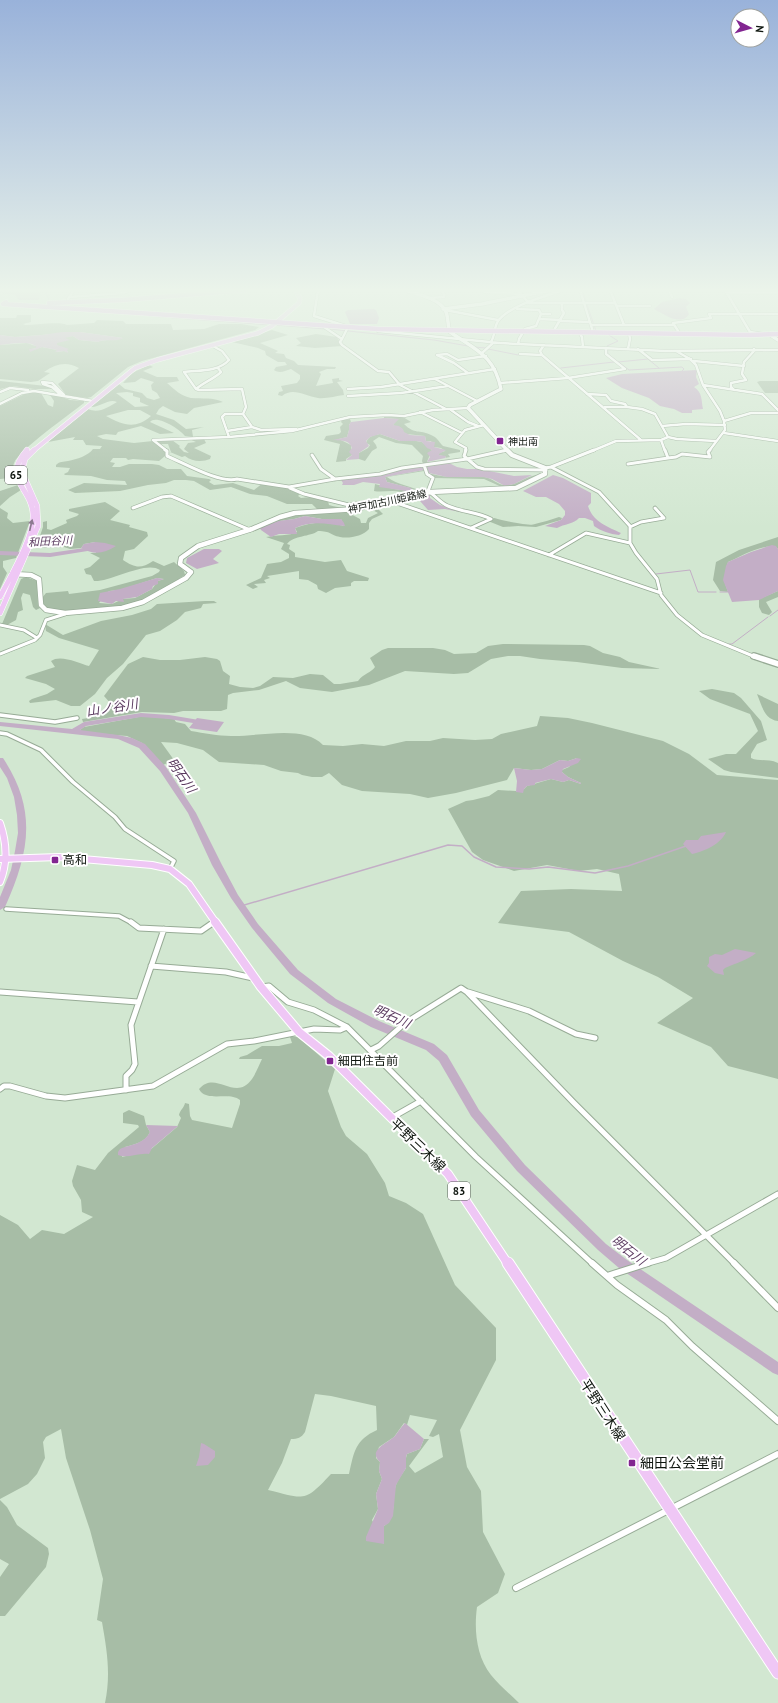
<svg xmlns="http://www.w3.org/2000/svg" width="778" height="1703" viewBox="0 0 778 1703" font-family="'PT Sans','Noto Sans JP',sans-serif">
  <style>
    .green { fill: #a7bda6; fill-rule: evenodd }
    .water { fill: #c3aec6 }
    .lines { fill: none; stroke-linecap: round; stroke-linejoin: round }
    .stream-far1 { stroke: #c3aec6; stroke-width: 1 }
    .stream { stroke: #c3aec6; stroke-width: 1.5 }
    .river { fill: #c3aec6; fill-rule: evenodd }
    .street-far4-casing { stroke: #97ab96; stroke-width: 3.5 }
    .street-far3-casing { stroke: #97ab96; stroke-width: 4.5 }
    .street-far2-casing { stroke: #97ab96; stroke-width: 5.5 }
    .street-far1-casing { stroke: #97ab96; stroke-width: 7 }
    .street-casing { stroke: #97ab96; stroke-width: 8 }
    .secondary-far2-casing { stroke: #97ab96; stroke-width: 4.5 }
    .secondary-far1-casing { stroke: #97ab96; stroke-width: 6 }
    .secondary-casing { stroke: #97ab96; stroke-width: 8 }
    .primary-far4-casing { stroke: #fff; stroke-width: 5 }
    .primary-far3-casing { stroke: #fff; stroke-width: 6 }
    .primary-far2-casing { stroke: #fff; stroke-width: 8 }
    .primary-far1-casing { stroke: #fff; stroke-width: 10 }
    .primary-casing { stroke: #fff; stroke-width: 13 }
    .highway-casing { stroke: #fff; stroke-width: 5.5 }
    .street-far4 { stroke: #fff; stroke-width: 2.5 }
    .street-far3 { stroke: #fff; stroke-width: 3 }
    .street-far2 { stroke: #fff; stroke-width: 3.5 }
    .street-far1 { stroke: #fff; stroke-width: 5 }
    .street { stroke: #fff; stroke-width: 6 }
    .secondary-far2 { stroke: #fff; stroke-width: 3.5 }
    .secondary-far1 { stroke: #fff; stroke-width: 4.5 }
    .secondary { stroke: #fff; stroke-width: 5.5 }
    .primary-far4 { stroke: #efc7f5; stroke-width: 4 }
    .primary-far3 { stroke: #efc7f5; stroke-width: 5 }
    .primary-far2 { stroke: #efc7f5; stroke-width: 6 }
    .primary-far1 { stroke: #efc7f5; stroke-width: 8 }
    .primary { stroke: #efc7f5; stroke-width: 11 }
    .highway { stroke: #e4a1ef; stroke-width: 4.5 }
    .oneway { fill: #8a778e }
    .poi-dot { fill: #822591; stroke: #fff; stroke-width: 1.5 }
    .labels { text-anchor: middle; stroke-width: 4; stroke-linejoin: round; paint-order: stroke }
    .far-poi-label { font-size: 10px; fill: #0f160f; stroke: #fff; text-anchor: start }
    .far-street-label { font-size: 10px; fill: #0f160f; stroke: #fff }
    .shield { fill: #fff; stroke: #575c57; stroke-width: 1 }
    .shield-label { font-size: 11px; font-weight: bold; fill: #0f160f }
    .far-water-label { font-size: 11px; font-style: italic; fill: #5b3b60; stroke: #fff }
    .poi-label { font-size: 12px; fill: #0f160f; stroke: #fff; text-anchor: start }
    .water-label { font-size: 13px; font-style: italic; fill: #5b3b60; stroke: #fff }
    .near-street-label { font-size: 14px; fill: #0f160f; stroke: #fff }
    .near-poi-label { font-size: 14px; fill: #0f160f; stroke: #fff; text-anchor: start }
  </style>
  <rect width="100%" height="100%" fill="#d2e7d1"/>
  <path class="green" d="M17,315H31V322L23,324L25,325C34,325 62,321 67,325L94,323L97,320L123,321L126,324H171L173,330L204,329L219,324H241L259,327L255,330L142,361L128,367L91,397L87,398L66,395L58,384L79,368C66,361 56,364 44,372L50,373L38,381L31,382L0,379V345L27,343L36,346V348L32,349L33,350L42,347L57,350L56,352L64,351L68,352L66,350L56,345L57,343L65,337L73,336L79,340L99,342V341L123,338L80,332L15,337L0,335V318H16Z
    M272,330L288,335L260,343L276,350L278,351L275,353L284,354L286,358L294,361L298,365L336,367L335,369H327L319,372L321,374L316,386L333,383L332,379L339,378V380L343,381L337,382L343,390L344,395C336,396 326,399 318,398C305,396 293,387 282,396L278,395L279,392L283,391L281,386L297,383L300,379V375L291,369C284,371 280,374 274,370L276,367L287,365L285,362H278L266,355L265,351L258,348L232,342Z
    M316,334L337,337L342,346L315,348L296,346L301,343L296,338Z
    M149,365L153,367L143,371L157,377H177L179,381L167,383C175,390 181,396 191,398C202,399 213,397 223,402L194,408L187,414L175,412L163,406L159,409L156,414L174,420L186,429L204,427L192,430L193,437L185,436C180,429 156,414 150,422L174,433L160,434L141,426L118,432L116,435L106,434L97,436L103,439L134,443L153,441L165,451V456L159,461L133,459L128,460L126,458H113L110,462L115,463L112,467H120L129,464H152L159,465L167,469H181L187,476L209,479L211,480L209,482L214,485L233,483L254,490L263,483L286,488L300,494L298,496L301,498L311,497L328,501L329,505C343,510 357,506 371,503L357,508L318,510L312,504H287L267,496L250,494L231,487L210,490L194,481L186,480H174L166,483L148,485L120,491L75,493L68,490L84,483L127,485L125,481L107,480L91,476L65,475L64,474L68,472L70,468L56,467V465C60,461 63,462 68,461C77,459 88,456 93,449H100L102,446L86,445L83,440H73L75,437L48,442L88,409C99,414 108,407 117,402C108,398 100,408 90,407L119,384L125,389L142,393L147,398L154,400L160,398L157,393L152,390L151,385L154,382L141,378L135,382L123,383L132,373ZM127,392L133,393V396L140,398V402L149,406L135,407L116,393ZM128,410H140L151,416C135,430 123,425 106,416Z
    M0,381L46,386L54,389H34L13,386L0,389Z
    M760,381H778V393H765L757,382Z
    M29,392L41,393L48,405L53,407L54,401L50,395L51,393L70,400L84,401V403C70,414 19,450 14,463C11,470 13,477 17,483L14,484L11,478L0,479V406Z
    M384,416L403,417L411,422L404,424C415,435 419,429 431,435C437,437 439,442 443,446L460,450V452L448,454L450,457L445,458L446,457L439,455V453L445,451L441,448L434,447L431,441H426L425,436L406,434L393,425L397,419L384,418Z
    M350,419L351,422L349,425V430L347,437L339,439L351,445L352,455L346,459V461L336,462L340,444L324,440L326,436L339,434L341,432L340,427L343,424L341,422L342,420Z
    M380,434L400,441H416L422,442L432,450L426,464H423L422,461L423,456L412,445L396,443L379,437L373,441L376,445L377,448L372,451L365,461L359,459V453L368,448L370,445L366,443C368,436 374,435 380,434Z
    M189,439H204L206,443L194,448L211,456L210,459C203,462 192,462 185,456L182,457L170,452H171L168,444H159L155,440H172L180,446L179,447L184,452L189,453L184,449L188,443L196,442Z
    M424,470V471L387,477C398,485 411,486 423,492L407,495C398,488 384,493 374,491L375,484L394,489L412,491L410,488L387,482L385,477Z
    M432,474C449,479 467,475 485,477C492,478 498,485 505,485C516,486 526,476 537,475L536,477L516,486L504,488L484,479L434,478L430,475Z
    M18,485L21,490L10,497L0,506V491Z
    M105,502L120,511L110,520L130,525L129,527L147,532L148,536L134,549L125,551L123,560C135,568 141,569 153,561L164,566L174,562L184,571L185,575C172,583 153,597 140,602C126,607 58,615 48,608C44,606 43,602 42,598L46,593L68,591L69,594L100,590L152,576L159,572L160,570C146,560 111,582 94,581L91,575L86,574L84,569L90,567L100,558L90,553H96L95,542L84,544L81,548L70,549L64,547L36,548L43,527V522L47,521V529L51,530L67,523L66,520L77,516L79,514L69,511V509ZM157,578L164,579L158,581L152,589L135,598L123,599L112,604L99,603L109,591L120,590Z
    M372,506L379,510L383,514L372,519L369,523V529C363,536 349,539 340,537C330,535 331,531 318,531C310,537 294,535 287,544L290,545L289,549L295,553V557L325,562L341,560L347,571L369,578L368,581H354L351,583V586L335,588L326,593L318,589L317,585L308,580L299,579V571L267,576L270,578L264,580L266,583L254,584L258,587L253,589L246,585L261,578L267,564L281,562L289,558V554L281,549L284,543L266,537C275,535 290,536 297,532L295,528C312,522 325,521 344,526L341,519H322L305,516L294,519L273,522L298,514L345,511L360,519L361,523H366L368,518L378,513L369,508Z
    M0,508L8,513L7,518L13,523L30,521L16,558L3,561V567L7,573L0,589Z
    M559,517L562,518L561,520L536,527L518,526L503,527L488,521L494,518C502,520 529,527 535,524C542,522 551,520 559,517Z
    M778,537V549L776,547C761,544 742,556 728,562L724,580L728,592L720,591L713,580L716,562L739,550Z
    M26,577L37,581L38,606L40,608L36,610L33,607L30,595L23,593L21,598L23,610L18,612L16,620L7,625L2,624L21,579Z
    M778,591V597L766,602L772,612L769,615L762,613L759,607V599Z
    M205,601H214L217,603L203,604L201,608L185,612L177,620L160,631L146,635L123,664L107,678L95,694L80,706H71L56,700L30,703L29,701L32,699L47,694L55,689L46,684L25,678L27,676L55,667L51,661C60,654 79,663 89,666L99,650L59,638L46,631L45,624L63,635L101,621L132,615L151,609L157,604Z
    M503,644L584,645L590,646L603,653L620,657L629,662L661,669L622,668L577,662L540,659L520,656H508L491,659L468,673L454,674L405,671L369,685L332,692L300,688L286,681L259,690L233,693L228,695L227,709L221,711H183L174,713L142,712L83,722L82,719C95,717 104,715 112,705L104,696L128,664L143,657L160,660H180L205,657L217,659L220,661L223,671L230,676L229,684L240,687L253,688L260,686L273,677L293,678L310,674L323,675L334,684H340L358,681C364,673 371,673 375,667L370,658L382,650L388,648H433L445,650L454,654L476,653L488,646Z
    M712,689L734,693L741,698L761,721L767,740L757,744L751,754V758C758,762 767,758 778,763V778L731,772L724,770L708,759L726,754H736L758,731L750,714L710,699L699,691Z
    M757,694L778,704V721C764,719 762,706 757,694Z
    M144,716L174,719L176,722L185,724L191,731C204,733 218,736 231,736C257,737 304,724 323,745L343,746L362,744L384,746L406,741H430L443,738L475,740L492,739L501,734L537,726L540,716L568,718L592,723L663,741L689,754L717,775L778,780V1079L728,1066L711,1047L657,1023L693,998L658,977L623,961L569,932L498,923L521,891L571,889L622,891L619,874L597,869L579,871L547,865L514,871L483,860L472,852L448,809L466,801L473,800L489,796L498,790L516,791V792L524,789L527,786L551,779L563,782L569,780L581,784V783L568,777L562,772V770L569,767L577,758L568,761L560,760L542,769L531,770L514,768L507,780L456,793L428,798L410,794L362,791L342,785L329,773L322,777H312L302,775L298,773L281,771L264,765L219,762L203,750L177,743L161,742L174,760L163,765L142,743L127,736L77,732L84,727Z
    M290,1037H298L335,1069L328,1091L341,1127L346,1136L367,1154L385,1183L389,1196L406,1203L423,1214L455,1285L496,1328V1360L460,1430L467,1467L481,1491L483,1532L505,1574L498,1593L477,1607C474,1629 476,1656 491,1675C499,1685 510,1694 519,1703H105C111,1674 107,1651 102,1622L97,1620L103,1579L90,1530L66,1458L61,1429L46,1437L43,1442L45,1458L37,1474L28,1484L0,1499V1215L18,1225L30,1239L42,1230L64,1234L93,1217L82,1212L81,1200L73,1186L72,1181L77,1165L95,1170L108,1153L139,1127L138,1125L123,1123V1113L129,1110L144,1116L146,1125L150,1132C145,1143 135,1144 125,1147L122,1157L150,1150L177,1127L181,1118L179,1115C180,1110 184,1108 185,1103L189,1104L190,1116L192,1120L232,1128L240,1104V1100C229,1091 206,1103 199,1089C216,1069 235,1103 252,1079C256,1073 259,1065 262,1059H239L240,1057L247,1055L262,1046H279L292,1043ZM315,1394L331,1396L376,1406L377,1430C355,1440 354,1452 349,1474H331C304,1503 305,1499 268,1490L282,1463L291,1439C298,1439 301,1438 305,1432ZM410,1415L437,1420L429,1436L433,1437L439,1434L443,1457L415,1473L409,1466L429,1439H424L420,1449L407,1454L405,1462L406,1468C403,1473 398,1479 396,1485C391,1499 398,1517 384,1526V1544L372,1520L378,1509L376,1494L382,1479L379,1471L380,1462L376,1458L379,1447L394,1437L404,1423L407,1425Z
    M0,1500L7,1507L17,1525L48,1548L49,1554L46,1567L5,1616H0V1577L9,1564L0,1559Z"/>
  <path class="water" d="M0,290H41L39,300H19L15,295L0,293Z
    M679,298L686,299L690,303L686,307L689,314C682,327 663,314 654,309L662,302Z
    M374,309L376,310L379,318L377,324H350L345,312L348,310Z
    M62,332H80L123,338C116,342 107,339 99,341L100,342L79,340L73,336L65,338L70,340L57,343V345L69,349L67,350L68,353L64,351L55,352L57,350L42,347L30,352L29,349L36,348V346L32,345H34C27,341 9,344 0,345V335L15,337L42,335Z
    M697,370L696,377L699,384L694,387C703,393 701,400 703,409L692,410V413H682L674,409L660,406L649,398L622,388L606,378L622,374Z
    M384,418L399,419L393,425L399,426L403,429L404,432L410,435L425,436L426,441L435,442L434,447L446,450L439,454V455L446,456L445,458L427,462L430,457L427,453L432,450L427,448L422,442L416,441H400L380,434L370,437L366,441L369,446L359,453V459L346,460L352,455L349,452L352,448C349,439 340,441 333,440L347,437L349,430V425L351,422Z
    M449,463L457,467L467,469H480L514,476L532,475L514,484L505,486L492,479L483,477H447L429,473L426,468L427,466Z
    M422,466L424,470L385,477L387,482L411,488L412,491H417L414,492L379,487L380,484L363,482L354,485H342L343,483L341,480Z
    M553,475L563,478L591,493V503L588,506C593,522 608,527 621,533L619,535C610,534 601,531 594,526L593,521L585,518H579C574,524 564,524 557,528L545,526L561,520L565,515V511L559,504L546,497H536L523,491Z
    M428,494L430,495V498L440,505L465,513L445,509L428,510L420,501L412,497Z
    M305,516L322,519H341L344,523L345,526C326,524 313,520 295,528L297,534H279L271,537L261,530L260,528L278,521L294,519Z
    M95,542L105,543L116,546C103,554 94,555 81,548L84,544Z
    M772,545L776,546L778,549V591L759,600L732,602L723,580L726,566L728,562L751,552Z
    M204,549H219L222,551L213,559L219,563L197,569L186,563L187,558Z
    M157,578L164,579L158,581V584L153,586L152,589L137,597L123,599L124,602L116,601L112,604L98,601L100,593L120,589Z
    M197,718L224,722L217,732L189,728Z
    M577,758L581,759L578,763L563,769L562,772L568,777L581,783V784L569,780L563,782L551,779L535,783V785L527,786L524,789L523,793L516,792L517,781L514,768L531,770L542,769L560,760L568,761Z
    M726,832C721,844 705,851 692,854L683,844L686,840H698L701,836Z
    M735,949L756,953C748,960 736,963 725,968L723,970L724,975L715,973L707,966L709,963V957L715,954L722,955Z
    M146,1125L178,1126L152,1148L149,1154C139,1152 128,1159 118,1155V1152L120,1149C132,1144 144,1144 150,1132Z
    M405,1423L424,1439L420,1449L407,1454L406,1457V1468L396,1485L393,1516L389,1523L384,1526V1544L366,1541V1537L378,1509L376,1494L382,1479L379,1471L380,1462C367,1450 388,1443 395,1436C398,1432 401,1427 405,1423Z
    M201,1443L204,1444L215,1451V1457L208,1465L196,1466L199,1457Z"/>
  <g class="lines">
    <path class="stream-far1" d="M47,290L46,294L49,300
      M582,290L596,331
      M149,316L271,325
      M275,325L325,329
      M329,329L434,340L468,346
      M609,335L618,341L607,346L608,354L629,370L682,367L684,369L682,371
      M474,347L486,348
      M488,349L518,355
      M541,356L556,369
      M618,362L648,359L659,368
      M561,368L614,362
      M656,574L690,570L698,592H716
      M720,592H728
      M770,616L778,610
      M729,644H732L768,617"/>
    <path class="stream" d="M241,906L448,845L462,846L474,857L496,867L529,869L548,867L595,873L628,866L686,846"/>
    <path class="river" d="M98,546L101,548L100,549L50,557L0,555V551L50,553Z
      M141,713L169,715L205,721L209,723L205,725L169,719L141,717L86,726L80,730L118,735L132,738L145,744L166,767L196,813L222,865L238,895L258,924L298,970L336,999L379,1021L434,1044L447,1055L479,1110L525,1165L606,1244L627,1260L778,1362V1375L773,1373L619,1268L598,1250L517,1171L471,1116L439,1061L426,1050L371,1027L328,1003L290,974L252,928L231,898L212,865L188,813L160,771L139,748L118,739L0,726V722L72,729L84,722Z
      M0,758H3C38,811 29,853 5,907L0,910V897L11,870L15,851L18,833L17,815L14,797L7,778L0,767Z"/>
    <defs>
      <path id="street-far4" d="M318,290L314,316L346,326
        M483,290L485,292L520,294
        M517,290L529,303H615
        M580,290L593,332
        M610,290L624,325
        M669,290L672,297
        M725,290L750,332L764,334
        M727,293H778
        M69,297L124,293L129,290
        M428,298L444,297L443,290
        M68,299L74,290
        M617,306H650
        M517,309L539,310L541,314H550
        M445,310L498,320
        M539,319L561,320
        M561,321L590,322
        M321,325L342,339L340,342L342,345L378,371L389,372L400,385L446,409
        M591,325H674
        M378,331L500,343L665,351L778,350
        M553,332L564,313L562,310V303
        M579,332L582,337L583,347
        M680,334L673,323L711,318L709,314H778
        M342,339L348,327
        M491,342C495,336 494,327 498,321C510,305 546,296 564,290
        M518,344L519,339L525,329L536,326L541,314
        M211,345L222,351L229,360C218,372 199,370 184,372L196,389L199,390L242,389L246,407L243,414
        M628,349L630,339L629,333
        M638,349L652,360L691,359
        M676,351L690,359L696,365L703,385L720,411L724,421L725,430L709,451
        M482,353L493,343
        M520,354L542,355L641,440
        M542,355L540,351L544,345
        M694,361L744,366
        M468,373L454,363L437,355L447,354L458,360L486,356
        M435,379L477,401
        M500,383L568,378L625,369L606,354V348
        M703,385L762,394L778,410
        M196,389C204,382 214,379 221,372L218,368
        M348,389L381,387L495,369
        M734,390L731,387V383L746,380L742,374L744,362L754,351V349
        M0,392L10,388L28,390
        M60,394L52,387L43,384L42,382L52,383L64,395
        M587,394L606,395L611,401L625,404L627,407L642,409L655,414L668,437L661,440L616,441L592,451
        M348,396L401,393L448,386
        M0,404L22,393L34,391L93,401
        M605,407H627
        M451,410L468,422L478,426
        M420,412L462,433
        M243,414H225L222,417L229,437L292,431L350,417L387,415L404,416L433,410L468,408
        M243,414L252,427L261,430L296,429
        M724,421L751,413H778
        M662,426L686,424L725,425
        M227,431L252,427
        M724,433L778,441
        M668,437L677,439L716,441
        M661,440L665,451
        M167,451L153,440L229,437
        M465,451L466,448L455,442L465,430L484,425
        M504,451L507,450"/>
      <path id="street-far3" d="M165,450L167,451V456C184,463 220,484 237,479L289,487L335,479L380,474L402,468L467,459L507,450
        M466,450L464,456L477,467L484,469L546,470
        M665,450L668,458L676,457L682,454L710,457L708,452L710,450
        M312,455L321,469L335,479
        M628,464L668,458
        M424,465L427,474L433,478L428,491C435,495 440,503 448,506C462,512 477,512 491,519L471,528
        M551,467L594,450
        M545,468L551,467L599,492L630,526V543L636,553L657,579L661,595L677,615L702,635L753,656
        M290,488L304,494L349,505L376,501
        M388,500L661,593
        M133,508L162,497L171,496L250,530
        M630,527L641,522L664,518L655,508
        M549,555L586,533L630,543
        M0,625L24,630L37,638
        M0,654L35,640L40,635L46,620L65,614"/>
      <path id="street-far2" d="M0,715L55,722L77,718
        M0,733L7,734L41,750L73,782L115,817L125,829L174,861L170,869
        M6,909L119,916L132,923
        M212,923L215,921"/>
      <path id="street-far1" d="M131,922L139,928L201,931L214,922
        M151,966L226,972L253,978
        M261,987L269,986L288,1002L314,1010L347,1027L476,1157L593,1264
        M0,992L138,1002
        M468,992L529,1011L576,1034L595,1038
        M371,1050L379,1046L405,1023L461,988L467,992L574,1103L735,1264
        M0,1089L4,1086H10L46,1096L65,1098L153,1086L227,1044L254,1041L314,1029L340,1030L347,1027
        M126,1090V1076L132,1070L135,1064L131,1025L164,929
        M391,1118L421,1101
        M645,1264L666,1258L778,1194"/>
      <path id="street" d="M592,1263L617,1285L666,1320L692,1346L778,1421
        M734,1263L778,1308
        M607,1276L648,1263
        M516,1588L778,1454"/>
      <path id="secondary-far2" d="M405,290C417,294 438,298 445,310C449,316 447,325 450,332C476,350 494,355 501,389L470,405L468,408L508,451
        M443,309L482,304L551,290
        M769,334L778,340"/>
      <path id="secondary-far1" d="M12,574L31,575L39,579L41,605L46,610L65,613L122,608L143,602L186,578L191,572L180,564L181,558L198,546L252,529L280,517L295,513L357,509L386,500L431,492L516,488L545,474V468L512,455L507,450
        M753,656L757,657"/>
      <path id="secondary" d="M754,656L778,664"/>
      <path id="primary-far4" d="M33,451L135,368L157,360L258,333L272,326L299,303L300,298L295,290"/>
      <path id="primary-far3" d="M0,597C10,577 35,536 33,514C31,486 1,480 27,450
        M0,613L38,526L37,506L22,472L25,459L34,450"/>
      <path id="primary-far2" d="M0,823C7,843 8,862 0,882
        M0,859L59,857L152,865L170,869L189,884L216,923"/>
      <path id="primary-far1" d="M215,922L261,987L299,1032L329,1056L448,1174L508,1264"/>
      <path id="primary" d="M508,1263L778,1673"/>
      <path id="highway" d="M6,302L3,304L378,329L750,335L778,334
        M49,303L123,300L246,290"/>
    </defs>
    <use href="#street-far4" class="street-far4-casing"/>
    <use href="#street-far3" class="street-far3-casing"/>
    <use href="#street-far2" class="street-far2-casing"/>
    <use href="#street-far1" class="street-far1-casing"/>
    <use href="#street" class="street-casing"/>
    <use href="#secondary-far2" class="secondary-far2-casing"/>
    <use href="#secondary-far1" class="secondary-far1-casing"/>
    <use href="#secondary" class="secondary-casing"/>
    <use href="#primary-far4" class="primary-far4-casing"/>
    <use href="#primary-far3" class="primary-far3-casing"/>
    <use href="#primary-far2" class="primary-far2-casing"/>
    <use href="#primary-far1" class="primary-far1-casing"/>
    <use href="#primary" class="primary-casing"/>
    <use href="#highway" class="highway-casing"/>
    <use href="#street-far4" class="street-far4"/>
    <use href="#street-far3" class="street-far3"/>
    <use href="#street-far2" class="street-far2"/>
    <use href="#street-far1" class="street-far1"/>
    <use href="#street" class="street"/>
    <use href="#secondary-far2" class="secondary-far2"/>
    <use href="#secondary-far1" class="secondary-far1"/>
    <use href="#secondary" class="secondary"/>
    <use href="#primary-far4" class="primary-far4"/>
    <use href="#primary-far3" class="primary-far3"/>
    <use href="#primary-far2" class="primary-far2"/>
    <use href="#primary-far1" class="primary-far1"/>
    <use href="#primary" class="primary"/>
    <use href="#highway" class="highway"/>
  </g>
  <defs><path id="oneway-solid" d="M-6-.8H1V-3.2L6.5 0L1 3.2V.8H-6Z"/></defs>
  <use class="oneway" href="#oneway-solid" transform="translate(31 525) rotate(-77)"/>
  <linearGradient id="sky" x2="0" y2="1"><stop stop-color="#99b2da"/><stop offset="0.55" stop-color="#ebf4ea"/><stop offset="1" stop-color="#ebf4ea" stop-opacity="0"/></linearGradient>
  <rect width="778" height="528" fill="url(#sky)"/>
  <g class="poi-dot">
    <rect x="496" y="437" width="8" height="8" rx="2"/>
    <rect x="51" y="856" width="8" height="8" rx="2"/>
    <rect x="326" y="1057" width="8" height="8" rx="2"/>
    <rect x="628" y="1459" width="8" height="8" rx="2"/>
  </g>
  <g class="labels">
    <g class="far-poi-label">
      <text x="508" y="445">神出南</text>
    </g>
    <g class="far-street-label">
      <text transform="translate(387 501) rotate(-12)" y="4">神戸加古川姫路線</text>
    </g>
    <g class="shield">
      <rect x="5" y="466" width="22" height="18" rx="3"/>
      <rect x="448" y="1182" width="22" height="18" rx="3"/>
    </g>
    <g class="shield-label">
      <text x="16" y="479">65</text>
      <text x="459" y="1195">83</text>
    </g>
    <g class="far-water-label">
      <text transform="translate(50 541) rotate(-3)" y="4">和田谷川</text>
    </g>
    <g class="poi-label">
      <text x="63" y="864">高和</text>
      <text x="338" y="1065">細田住吉前</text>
    </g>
    <g class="water-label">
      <text transform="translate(112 707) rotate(-9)" y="5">山ノ谷川</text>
      <text transform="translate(182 775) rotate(55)" y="5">明石川</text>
      <text transform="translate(392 1016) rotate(24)" y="5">明石川</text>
      <text transform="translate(629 1250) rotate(38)" y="5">明石川</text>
    </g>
    <g class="near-street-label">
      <text transform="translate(418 1145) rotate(44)" y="5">平野三木線</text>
      <text transform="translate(603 1410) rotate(57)" y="5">平野三木線</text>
    </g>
    <g class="near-poi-label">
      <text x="640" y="1468">細田公会堂前</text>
    </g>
  </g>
  <g transform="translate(750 28) rotate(96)"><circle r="19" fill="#ffffff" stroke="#9fa29f"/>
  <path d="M0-3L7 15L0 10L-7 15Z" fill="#822591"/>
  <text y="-6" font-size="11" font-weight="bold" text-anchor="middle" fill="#0f160f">N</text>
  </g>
</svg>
